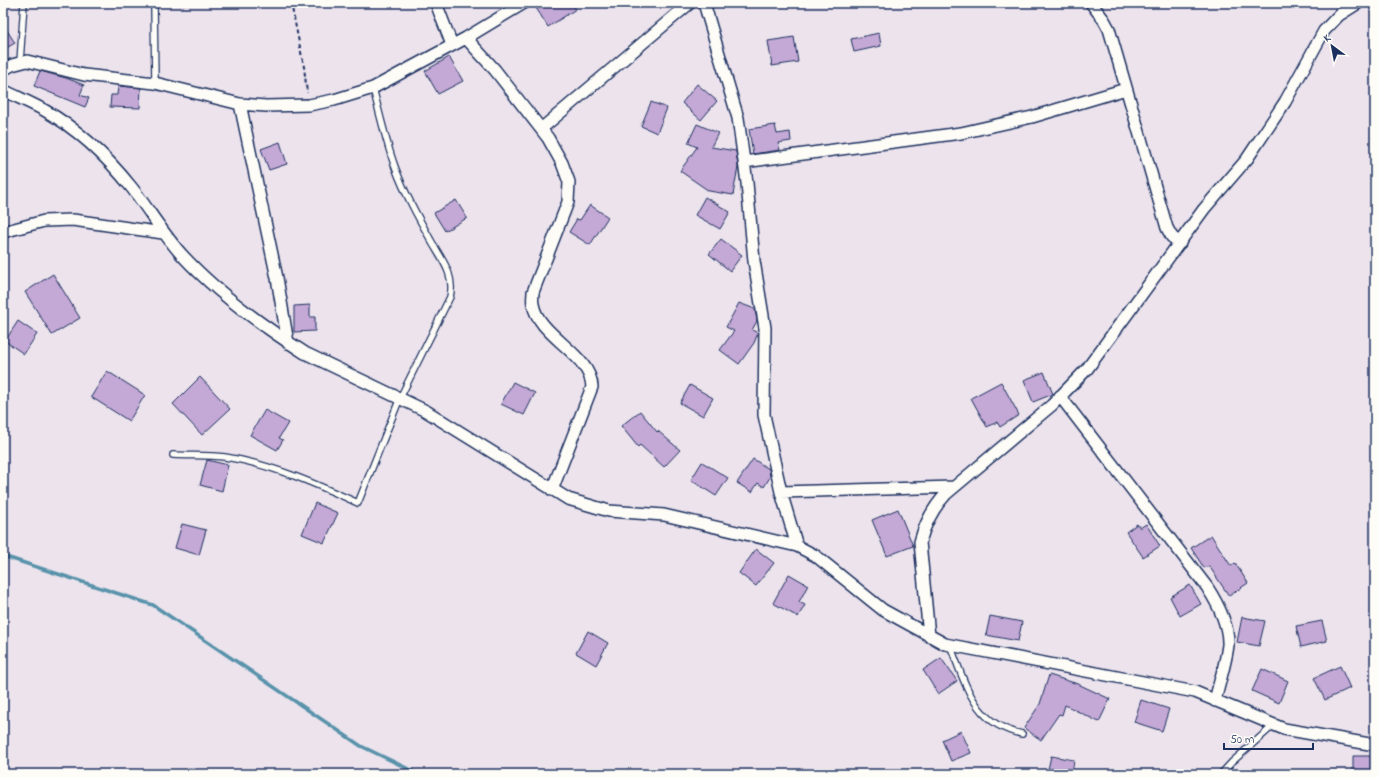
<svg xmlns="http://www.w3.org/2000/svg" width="1378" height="777" viewBox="0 0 1378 777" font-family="'Indie Flower',sans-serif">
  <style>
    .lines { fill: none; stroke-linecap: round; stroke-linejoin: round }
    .stream { stroke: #5992aa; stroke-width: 3.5 }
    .building { fill: #c4a8d5; stroke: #1b2f5e }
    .lane-casing { stroke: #1b2f5e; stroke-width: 8 }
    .street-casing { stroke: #1b2f5e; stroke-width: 14 }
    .path { stroke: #1b2f5e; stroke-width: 2; stroke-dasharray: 4 3; stroke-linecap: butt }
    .lane { stroke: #fdfcf7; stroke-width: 5.5 }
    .street { stroke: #fdfcf7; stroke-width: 11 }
  </style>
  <rect width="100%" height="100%" fill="#ece3ed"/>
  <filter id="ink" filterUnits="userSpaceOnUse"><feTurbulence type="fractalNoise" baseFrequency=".025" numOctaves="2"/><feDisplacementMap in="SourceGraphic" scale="8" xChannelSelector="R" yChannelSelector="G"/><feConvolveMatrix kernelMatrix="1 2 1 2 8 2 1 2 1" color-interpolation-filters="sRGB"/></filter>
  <g filter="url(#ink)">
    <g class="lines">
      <path class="stream" d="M3,556L153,605L361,746L419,774"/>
    </g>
    <path class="building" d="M533,3H571L576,9L548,27Z
      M3,24L15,43L3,50Z
      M879,33L881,46L854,52L851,39Z
      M794,37L798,62L772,66L768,41Z
      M449,57L463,81L438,94L425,71Z
      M40,71L66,78L84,85L80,95L89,98L85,107L34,86Z
      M697,84L717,101L701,120L682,103Z
      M118,86L141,88L140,108L110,107L111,95H117Z
      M651,102L667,108L657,133L641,126Z
      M697,124L718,133L711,147L736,151L738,167L733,195L709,191L680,171L697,147L688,143Z
      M775,125L777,134L790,132L791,141L778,143L780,150L753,154L749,129Z
      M280,142L287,164L269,170L261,149Z
      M705,197L730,212L720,229L695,215Z
      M456,200L467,218L445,231L434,213Z
      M590,205L608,217L590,245L569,232L577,219L580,220Z
      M721,239L742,255L730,271L709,254Z
      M53,274L80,318L52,335L25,292Z
      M739,303L755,309L757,321L752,330L758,333L754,343L739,364L720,350L734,331L726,327Z
      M310,305V317H315V331L294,332V306Z
      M18,321L37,334L24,354L5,341Z
      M107,371L145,395L129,421L91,397Z
      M1044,372L1053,394L1033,402L1024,380Z
      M200,377L230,409L202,435L173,404Z
      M513,382L535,393L524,415L501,404Z
      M1001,382L1019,415L1000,427L997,422L987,427L971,398Z
      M690,385L713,398L703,416L680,403Z
      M265,410L288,423L279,438L283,440L277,450L250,435Z
      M640,411L657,432L658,431L680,450L664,467L640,445L638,447L621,426Z
      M753,459L769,469L770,477L764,487L758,483L752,492L737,483Z
      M207,460L228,465L222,491L200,485Z
      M702,462L728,478L716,496L691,480Z
      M315,503L338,513L324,543L302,534Z
      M898,509L913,546L887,556L872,520Z
      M182,524L206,530L199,555L175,548Z
      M1137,524L1140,528L1146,524L1160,546L1143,557L1126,532Z
      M1211,535L1231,566L1235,563L1248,583L1229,596L1209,566L1204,568L1191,548Z
      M756,549L774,563L756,586L739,573Z
      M789,574L808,585L799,602L805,605L798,617L773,603Z
      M1190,585L1201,604L1180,616L1170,597Z
      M990,616L1022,622L1018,641L986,635Z
      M1242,617L1265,621L1259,646L1237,642Z
      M1322,621L1327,641L1301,647L1296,626Z
      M588,631L608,643L596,665L576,653Z
      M941,658L957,681L938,694L923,670Z
      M1340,666L1350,688L1325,700L1314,678Z
      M1262,669L1288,681L1279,703L1252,691Z
      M1049,675L1078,684L1110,699L1099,722L1065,705L1062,715L1059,714L1041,740L1024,728L1040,704Z
      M1141,700L1169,709L1162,731L1134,722Z
      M961,731L971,753L951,761L942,740Z
      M1051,756L1074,760L1072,774H1047Z
      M1353,756H1375V774H1353Z"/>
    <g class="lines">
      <defs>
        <path id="lane" d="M154,3L155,83
          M20,62L24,3
          M173,455C190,456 208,455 225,457C271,464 316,484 358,503L400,398L450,297C455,276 443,261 433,244C419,219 405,194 395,167C386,142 380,115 373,88
          M950,645C966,685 974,724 1022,734
          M1221,774L1232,762L1274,725"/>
        <path id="street" d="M436,3L452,45
          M704,3L738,118L747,183L754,261L765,328L764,415L781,492L797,546
          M1091,3L1104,20L1109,29L1167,228L1172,237L1180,243
          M466,38L495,70L548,138L562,163L569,182L568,202L533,292C533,296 532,300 533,304C538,336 591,354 592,387L552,490
          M3,70L12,65L27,61L84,75L155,83L240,104L266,106L309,105L334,100L373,88L466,38L524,3
          M3,90C17,97 31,103 44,110C78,129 108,158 132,188C149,210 163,234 182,255C218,294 261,325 305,353L426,411L568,499L609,511L664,515L797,546L816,556L883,610L945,644L1195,692L1284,729L1375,745
          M240,104L277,278L288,343
          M541,129L690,3
          M744,162L961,133L1032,117L1126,89
          M3,232L44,221L73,220L163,233
          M1060,396L1207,587C1218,604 1229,625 1228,645C1226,663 1219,683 1215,701
          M781,492L954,487
          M929,636L920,542C925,523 933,508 946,494L1052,405L1087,369L1204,209L1247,159L1285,102L1324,31L1339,15L1358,3"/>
      </defs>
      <use href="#lane" class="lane-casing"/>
      <use href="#street" class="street-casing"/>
      <path class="path" d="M291,3L304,67L307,93"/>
      <use href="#lane" class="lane"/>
      <use href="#street" class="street"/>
    </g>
  </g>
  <rect width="1378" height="777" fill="none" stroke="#fdfcf7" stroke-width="16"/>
  <rect x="8" y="8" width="1362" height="761" fill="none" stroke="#1b2f5e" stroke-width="1.5" filter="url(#ink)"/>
  <g transform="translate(1332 46) rotate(328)" stroke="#fdfcf7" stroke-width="3" paint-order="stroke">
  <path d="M0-3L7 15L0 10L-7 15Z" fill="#1b2f5e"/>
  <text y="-6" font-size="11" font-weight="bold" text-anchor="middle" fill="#1b2f5e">K</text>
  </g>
  <path d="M1224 743v6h89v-6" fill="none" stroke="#1b2f5e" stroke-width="2"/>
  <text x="1230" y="743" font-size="12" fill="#1b2f5e" stroke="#fdfcf7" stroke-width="3" paint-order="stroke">50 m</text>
</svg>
